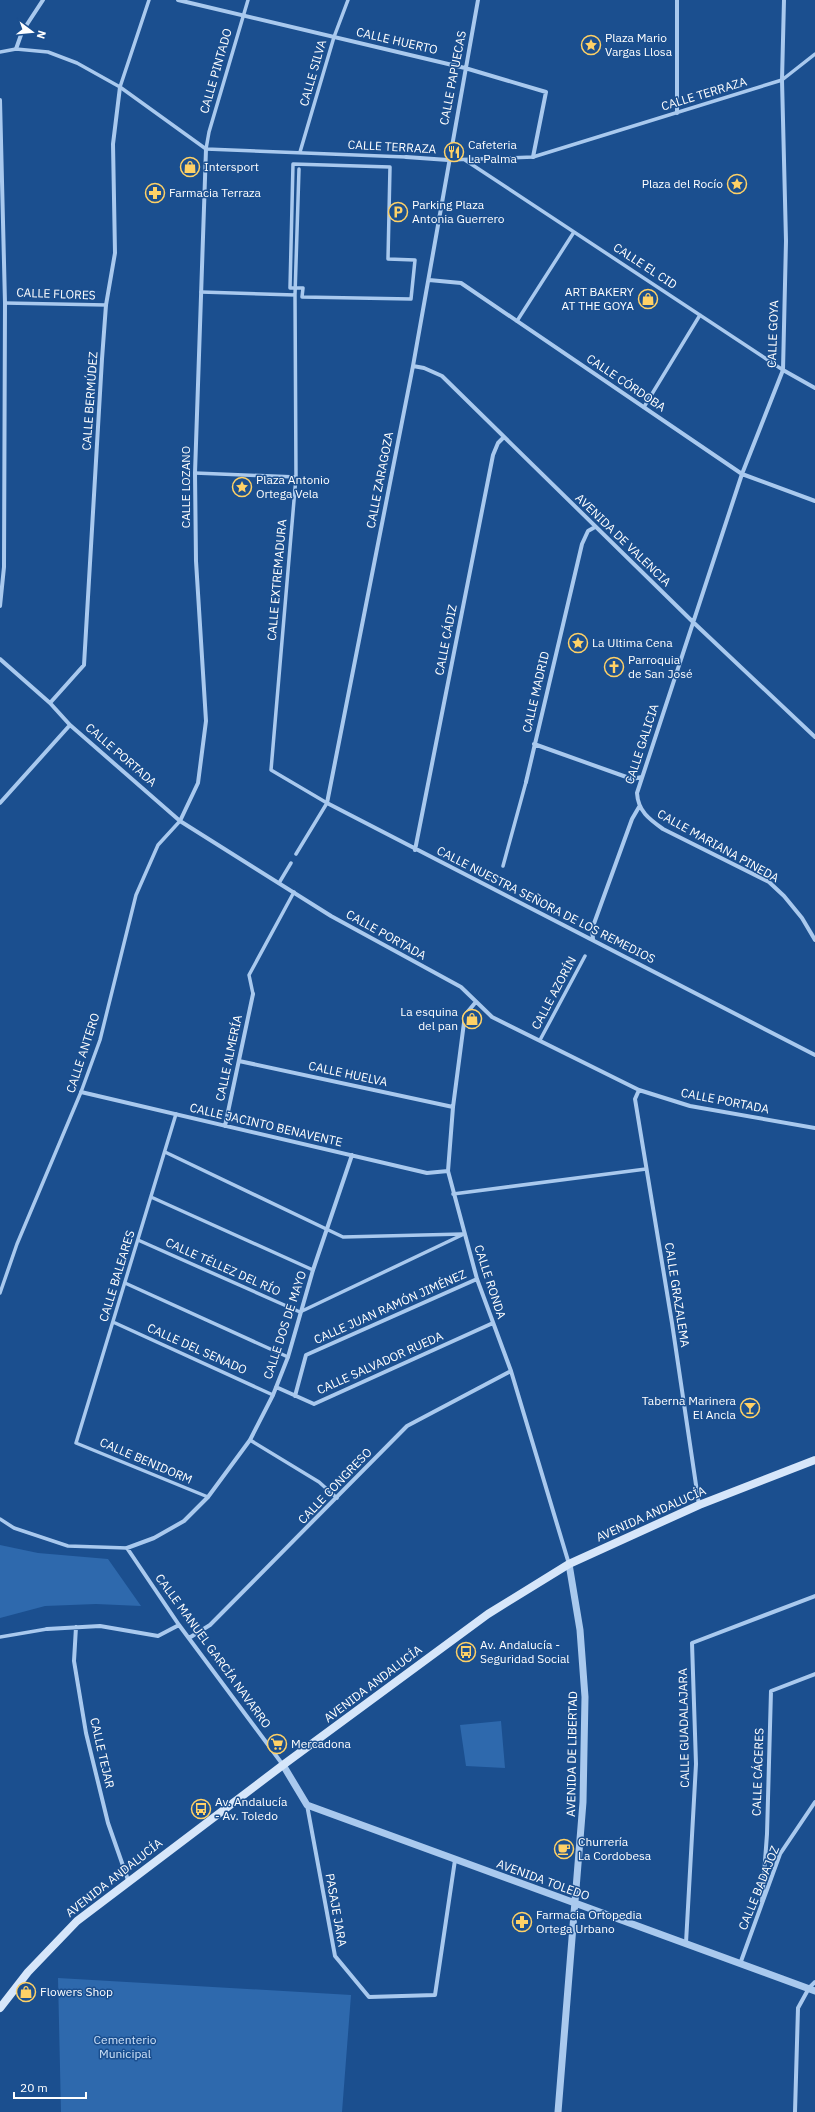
<svg xmlns="http://www.w3.org/2000/svg" width="815" height="2112" viewBox="0 0 815 2112" font-family="'IBM Plex Sans',sans-serif">
  <style>
    .green { fill: #2e69ad }
    .lines { fill: none; stroke-linecap: round; stroke-linejoin: round }
    .pedestrian { stroke: #a9c9ee; stroke-width: 3.5 }
    .minor { stroke: #a9c9ee; stroke-width: 4 }
    .tertiary { stroke: #a9c9ee; stroke-width: 7 }
    .secondary { stroke: #d6e6fa; stroke-width: 8 }
    .labels { text-anchor: middle; stroke-width: 3; stroke-linejoin: round; paint-order: stroke }
    .poi-label { font-size: 12px; fill: #fff; stroke: #1b4f8f; text-anchor: start }
    .street-label { font-size: 12px; fill: #fff; stroke: #1b4f8f }
    .park-label { font-size: 12px; fill: #cfe3fa; stroke: #1b4f8f }
  </style>
  <rect width="100%" height="100%" fill="#1b4f8f"/>
  <path class="green" d="M0,1545L38,1553L108,1559L141,1606L96,1604L45,1606L0,1618Z
    M501,1721L505,1768L466,1766L460,1725Z
    M58,1978L351,1995L342,2112H61Z"/>
  <g class="lines">
    <path class="pedestrian" d="M0,52L16,49L48,52L77,63L120,87L206,149L406,157
      M120,87L149,0
      M206,149L209,132L248,0
      M300,152L334,37L348,0
      M448,160L533,157L782,80L815,54
      M465,160L783,370
      M293,164L390,167L388,259L415,260L411,299L302,297L303,288H290Z
      M201,292L295,295
      M5,303L106,305
      M517,321L574,232
      M644,407L700,315
      M195,473L296,477
      M296,854L327,803L271,770L296,477L295,295L299,169
      M503,866L526,782
      M279,883L291,863
      M253,994L249,975L294,892
      M540,1040L585,956
      M176,1114L76,1443L208,1497
      M165,1152L343,1237L463,1234
      M453,1194L646,1169
      M151,1197L313,1270
      M138,1240L300,1312L464,1234
      M125,1283L288,1357
      M0,1293L17,1244L81,1092L100,1040L136,895L158,845L180,821
      M113,1322L273,1395
      M250,1440L319,1482L337,1498
      M0,1519L14,1528L68,1546L127,1548
      M0,1637L47,1629"/>
    <path class="minor" d="M178,0L465,68L546,92L533,157
      M478,0L413,366L327,803L815,1055
      M677,0V113
      M784,0L782,80L786,241L783,370L742,474L637,793C638,811 649,819 663,829L769,882L784,896L802,918L815,940
      M16,49L22,32L43,0
      M0,100L5,303L4,567L0,606
      M406,157L448,160
      M429,280L461,283L742,474L815,501
      M413,366L424,368L442,376L693,622L815,737
      M783,370L815,388
      M0,659L50,703L70,725L180,821L331,916L461,987L492,1017L639,1090L690,1106L815,1128
      M50,703L84,665L102,359L106,305L115,253L113,144L120,87
      M534,744L632,779L642,777
      M526,782L582,544L588,531L595,527
      M0,803L70,725
      M180,821L198,783L206,721L196,561L195,473L206,149
      M415,850L493,455L498,443L504,437
      M593,939L592,929L632,819L639,807
      M475,1003L465,1015L453,1107L448,1171L477,1279L511,1371L569,1564
      M239,1061L453,1107
      M639,1090L635,1099L672,1323L699,1505
      M81,1092L427,1173L448,1171
      M225,1126L253,994
      M276,1387L314,1404L493,1323
      M295,1396L306,1355L477,1279
      M76,1627L74,1661L86,1733L108,1823L128,1880
      M47,1629L100,1626L158,1636L179,1625
      M189,1638L210,1625L407,1426L511,1371
      M283,1765L179,1625L127,1548L154,1538L184,1521L208,1497L250,1440L273,1395L288,1357L313,1270L352,1155
      M307,1805L335,1956L369,1997L435,1995L455,1860
      M762,1902L767,1834L771,1691L815,1674
      M686,1943L696,1764L692,1643L815,1596
      M740,1964L780,1854L815,1802
      M795,2112L798,2008L809,1988L815,1982"/>
    <path class="tertiary" d="M283,1765L307,1805L815,1991
      M558,2112L583,1802L585,1697L580,1630L569,1564"/>
    <path class="secondary" d="M0,2008L28,1972L77,1921L283,1765L488,1614L569,1564L699,1505L815,1460"/>
  </g>
  <defs>
    <symbol id="sight-ring" viewBox="-11 -11 22 22"><circle r="9.5" fill="#1b4f8f" stroke="#ffd166" stroke-width="1.5"/><path d="M0-6L1.8-2.2L6-1.7L2.9 1.2L3.7 5.4L0 3.3L-3.7 5.4L-2.9 1.2L-6-1.7L-1.8-2.2Z" fill="#ffd166"/></symbol>
    <symbol id="restaurant-ring" viewBox="-11 -11 22 22"><circle r="9.5" fill="#1b4f8f" stroke="#ffd166" stroke-width="1.5"/><path d="M-5-6h1v4h1v-4h1v4h1v-4h1v5L-1.5 .5V6h-2V.5L-5-1ZM5-6V6H3V1.5H1.5Q1.5-4 5-6Z" fill="#ffd166"/></symbol>
    <symbol id="shop-ring" viewBox="-11 -11 22 22"><circle r="9.5" fill="#1b4f8f" stroke="#ffd166" stroke-width="1.5"/><path d="M-5-2.5h2.3a2.7 3.5 0 0 1 5.4 0H5L5.5 6h-11ZM-1.5-2.5h3a1.5 2.3 0 0 0-3 0Z" fill="#ffd166"/></symbol>
    <symbol id="pharmacy-ring" viewBox="-11 -11 22 22"><circle r="9.5" fill="#1b4f8f" stroke="#ffd166" stroke-width="1.5"/><path d="M-2-6h4v4h4v4h-4v4h-4v-4h-4v-4h4Z" fill="#ffd166"/></symbol>
    <symbol id="parking-ring" viewBox="-11 -11 22 22"><circle r="9.5" fill="#1b4f8f" stroke="#ffd166" stroke-width="1.5"/><path d="M-3.5-5.5H1a3.5 3.5 0 0 1 0 7H-1V5.5H-3.5ZM-1-3.4V-.6H.8a1.4 1.4 0 0 0 0-2.8Z" fill="#ffd166"/></symbol>
    <symbol id="church-ring" viewBox="-11 -11 22 22"><circle r="9.5" fill="#1b4f8f" stroke="#ffd166" stroke-width="1.5"/><path d="M-1.2-6h2.4v3.5h3.3v2.4h-3.3V6h-2.4V-.1h-3.3v-2.4h3.3Z" fill="#ffd166"/></symbol>
    <symbol id="bar-ring" viewBox="-11 -11 22 22"><circle r="9.5" fill="#1b4f8f" stroke="#ffd166" stroke-width="1.5"/><path d="M-6-5H6L.8 .8V4.5H3.5V6h-7V4.5H-.8V.8Z" fill="#ffd166"/></symbol>
    <symbol id="bus-ring" viewBox="-11 -11 22 22"><circle r="9.5" fill="#1b4f8f" stroke="#ffd166" stroke-width="1.5"/><path d="M-5-6H5V4H4V6H2V4H-2V6H-4V4H-5ZM-3.5-4V0h7V-4ZM-3.5 1.2v1.5H-2V1.2ZM2 1.2v1.5H3.5V1.2Z" fill="#ffd166"/></symbol>
    <symbol id="supermarket-ring" viewBox="-11 -11 22 22"><circle r="9.5" fill="#1b4f8f" stroke="#ffd166" stroke-width="1.5"/><path d="M-6-5.5h2.5l.6 2H6L4.5 2H-2.5L-4.4-4H-6ZM-1.5 3.2a1.3 1.3 0 1 0 .1 0ZM3 3.2a1.3 1.3 0 1 0 .1 0Z" fill="#ffd166"/></symbol>
    <symbol id="cafe-ring" viewBox="-11 -11 22 22"><circle r="9.5" fill="#1b4f8f" stroke="#ffd166" stroke-width="1.5"/><path d="M-5.5-4.5H6V0H3Q3 3.5 0 3.5H-2.5Q-5.5 3.5-5.5 0ZM3-3.2v2h1.7v-2ZM-6 4.5H4V6H-6Z" fill="#ffd166"/></symbol>
  </defs>
  <g fill-rule="evenodd">
    <use href="#sight-ring" x="580" y="34" width="22" height="22"/>
    <use href="#restaurant-ring" x="443" y="141" width="22" height="22"/>
    <use href="#shop-ring" x="179" y="156" width="22" height="22"/>
    <use href="#sight-ring" x="726" y="173" width="22" height="22"/>
    <use href="#pharmacy-ring" x="144" y="182" width="22" height="22"/>
    <use href="#parking-ring" x="387" y="201" width="22" height="22"/>
    <use href="#shop-ring" x="637" y="288" width="22" height="22"/>
    <use href="#sight-ring" x="231" y="476" width="22" height="22"/>
    <use href="#sight-ring" x="567" y="632" width="22" height="22"/>
    <use href="#church-ring" x="603" y="656" width="22" height="22"/>
    <use href="#shop-ring" x="461" y="1008" width="22" height="22"/>
    <use href="#bar-ring" x="739" y="1397" width="22" height="22"/>
    <use href="#bus-ring" x="455" y="1641" width="22" height="22"/>
    <use href="#supermarket-ring" x="266" y="1733" width="22" height="22"/>
    <use href="#bus-ring" x="190" y="1798" width="22" height="22"/>
    <use href="#cafe-ring" x="553" y="1838" width="22" height="22"/>
    <use href="#pharmacy-ring" x="511" y="1911" width="22" height="22"/>
    <use href="#shop-ring" x="15" y="1981" width="22" height="22"/>
  </g>
  <g class="labels">
    <g class="poi-label">
      <text x="605" y="42">Plaza Mario<tspan x="605" dy="14">Vargas Llosa</tspan></text>
      <text x="468" y="149">Cafeteria<tspan x="468" dy="14">La Palma</tspan></text>
      <text x="204" y="171">Intersport</text>
      <text x="723" y="188" text-anchor="end">Plaza del Rocío</text>
      <text x="169" y="197">Farmacia Terraza</text>
      <text x="412" y="209">Parking Plaza<tspan x="412" dy="14">Antonia Guerrero</tspan></text>
      <text x="634" y="296" text-anchor="end">ART BAKERY<tspan x="634" dy="14">AT THE GOYA</tspan></text>
      <text x="256" y="484">Plaza Antonio<tspan x="256" dy="14">Ortega Vela</tspan></text>
      <text x="592" y="647">La Ultima Cena</text>
      <text x="628" y="664">Parroquia<tspan x="628" dy="14">de San José</tspan></text>
      <text x="458" y="1016" text-anchor="end">La esquina<tspan x="458" dy="14">del pan</tspan></text>
      <text x="736" y="1405" text-anchor="end">Taberna Marinera<tspan x="736" dy="14">El Ancla</tspan></text>
      <text x="480" y="1649">Av. Andalucía -<tspan x="480" dy="14">Seguridad Social</tspan></text>
      <text x="291" y="1748">Mercadona</text>
      <text x="215" y="1806">Av. Andalucía<tspan x="215" dy="14">- Av. Toledo</tspan></text>
      <text x="578" y="1846">Churrería<tspan x="578" dy="14">La Cordobesa</tspan></text>
      <text x="536" y="1919">Farmacia Ortopedia<tspan x="536" dy="14">Ortega Urbano</tspan></text>
      <text x="40" y="1996">Flowers Shop</text>
    </g>
    <g class="street-label">
      <text transform="translate(397 41) rotate(13)" y="4">CALLE HUERTO</text>
      <text transform="translate(216 71) rotate(-74)" y="4">CALLE PINTADO</text>
      <text transform="translate(313 73) rotate(-74)" y="4">CALLE SILVA</text>
      <text transform="translate(453 78) rotate(-79)" y="4">CALLE PAPUECAS</text>
      <text transform="translate(704 94) rotate(-17)" y="4">CALLE TERRAZA</text>
      <text transform="translate(392 147) rotate(3)" y="4">CALLE TERRAZA</text>
      <text transform="translate(645 266) rotate(33)" y="4">CALLE EL CID</text>
      <text transform="translate(56 294) rotate(2)" y="4">CALLE FLORES</text>
      <text transform="translate(773 334) rotate(-88)" y="4">CALLE GOYA</text>
      <text transform="translate(626 383) rotate(34)" y="4">CALLE CÓRDOBA</text>
      <text transform="translate(90 401) rotate(-86)" y="4">CALLE BERMÚDEZ</text>
      <text transform="translate(380 480) rotate(-79)" y="4">CALLE ZARAGOZA</text>
      <text transform="translate(186 487) rotate(-90)" y="4">CALLE LOZANO</text>
      <text transform="translate(623 540) rotate(44)" y="4">AVENIDA DE VALENCIA</text>
      <text transform="translate(277 580) rotate(-85)" y="4">CALLE EXTREMADURA</text>
      <text transform="translate(446 640) rotate(-79)" y="4">CALLE CÁDIZ</text>
      <text transform="translate(536 692) rotate(-77)" y="4">CALLE MADRID</text>
      <text transform="translate(642 744) rotate(-72)" y="4">CALLE GALICIA</text>
      <text transform="translate(121 755) rotate(41)" y="4">CALLE PORTADA</text>
      <text transform="translate(718 846) rotate(29)" y="4">CALLE MARIANA PINEDA</text>
      <text transform="translate(546 905) rotate(27)" y="4">CALLE NUESTRA SEÑORA DE LOS REMEDIOS</text>
      <text transform="translate(386 935) rotate(29)" y="4">CALLE PORTADA</text>
      <text transform="translate(554 993) rotate(-62)" y="4">CALLE AZORÍN</text>
      <text transform="translate(83 1053) rotate(-72)" y="4">CALLE ANTERO</text>
      <text transform="translate(229 1058) rotate(-78)" y="4">CALLE ALMERÍA</text>
      <text transform="translate(348 1074) rotate(12)" y="4">CALLE HUELVA</text>
      <text transform="translate(725 1101) rotate(11)" y="4">CALLE PORTADA</text>
      <text transform="translate(266 1125) rotate(13)" y="4">CALLE JACINTO BENAVENTE</text>
      <text transform="translate(223 1267) rotate(24)" y="4">CALLE TÉLLEZ DEL RÍO</text>
      <text transform="translate(117 1276) rotate(-73)" y="4">CALLE BALEARES</text>
      <text transform="translate(490 1282) rotate(72)" y="4">CALLE RONDA</text>
      <text transform="translate(677 1295) rotate(81)" y="4">CALLE GRAZALEMA</text>
      <text transform="translate(390 1307) rotate(-24)" y="4">CALLE JUAN RAMÓN JIMÉNEZ</text>
      <text transform="translate(285 1325) rotate(-72)" y="4">CALLE DOS DE MAYO</text>
      <text transform="translate(197 1349) rotate(24)" y="4">CALLE DEL SENADO</text>
      <text transform="translate(380 1363) rotate(-24)" y="4">CALLE SALVADOR RUEDA</text>
      <text transform="translate(146 1461) rotate(23)" y="4">CALLE BENIDORM</text>
      <text transform="translate(335 1486) rotate(-46)" y="4">CALLE CONGRESO</text>
      <text transform="translate(651 1514) rotate(-24)" y="4">AVENIDA ANDALUCÍA</text>
      <text transform="translate(213 1651) rotate(54)" y="4">CALLE MANUEL GARCÍA NAVARRO</text>
      <text transform="translate(373 1684) rotate(-37)" y="4">AVENIDA ANDALUCÍA</text>
      <text transform="translate(684 1728) rotate(-91)" y="4">CALLE GUADALAJARA</text>
      <text transform="translate(102 1753) rotate(77)" y="4">CALLE TEJAR</text>
      <text transform="translate(572 1754) rotate(-89)" y="4">AVENIDA DE LIBERTAD</text>
      <text transform="translate(758 1772) rotate(-88)" y="4">CALLE CÁCERES</text>
      <text transform="translate(114 1878) rotate(-38)" y="4">AVENIDA ANDALUCÍA</text>
      <text transform="translate(543 1880) rotate(20)" y="4">AVENIDA TOLEDO</text>
      <text transform="translate(759 1888) rotate(-68)" y="4">CALLE BADAJOZ</text>
      <text transform="translate(336 1910) rotate(80)" y="4">PASAJE JARA</text>
    </g>
    <g class="park-label">
      <text x="125" y="2044">Cementerio<tspan x="125" dy="14">Municipal</tspan></text>
    </g>
  </g>
  <g transform="translate(32 32) rotate(106)" stroke="#1b4f8f" stroke-width="3" paint-order="stroke">
  <path d="M0-3L7 15L0 10L-7 15Z" fill="#ffffff"/>
  <text y="-6" font-size="11" font-weight="bold" text-anchor="middle" fill="#ffffff">N</text>
  </g>
  <path d="M14 2092v6h72v-6" fill="none" stroke="#ffffff" stroke-width="2"/>
  <text x="20" y="2092" font-size="12" fill="#ffffff" stroke="#1b4f8f" stroke-width="3" paint-order="stroke">20 m</text>
</svg>
